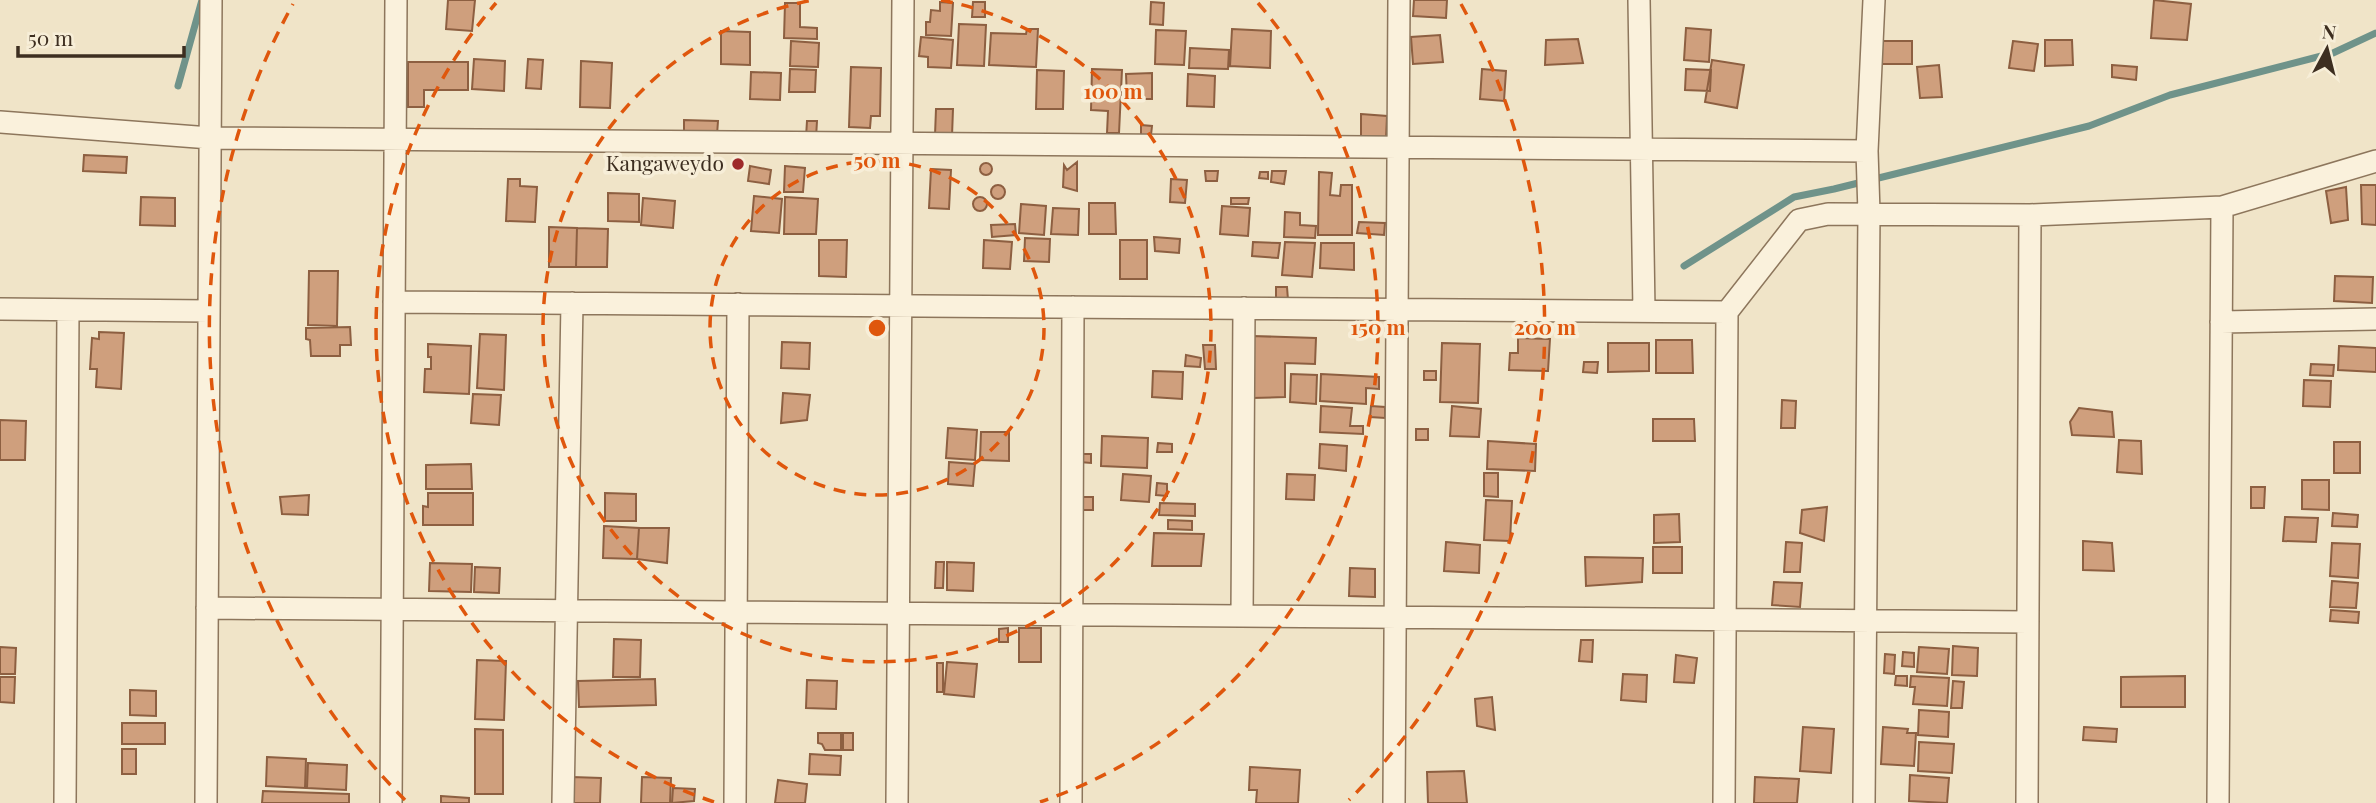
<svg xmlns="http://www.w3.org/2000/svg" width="2376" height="803" viewBox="0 0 2376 803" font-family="'Playfair Display',serif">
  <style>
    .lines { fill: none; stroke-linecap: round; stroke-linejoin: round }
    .stream { stroke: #6f938a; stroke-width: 7 }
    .building { fill: #cf9f7d; stroke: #8d5f41; stroke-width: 2 }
    .street-casing { stroke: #8d765c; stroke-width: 24 }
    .street { stroke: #faf1dc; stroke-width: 21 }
    .ring { fill: none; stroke: #df570d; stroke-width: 3.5; stroke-dasharray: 12 9 }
    .poi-dot { fill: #9e2a2b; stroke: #f7eed8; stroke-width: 2.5 }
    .labels { text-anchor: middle; stroke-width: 7; stroke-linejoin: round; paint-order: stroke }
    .poi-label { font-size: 21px; fill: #3d2e20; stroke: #f7eed8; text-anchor: end }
    .centre { fill: #df570d; stroke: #f7eed8; stroke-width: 3.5 }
    .ring-label { font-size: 21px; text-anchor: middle; font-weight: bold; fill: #df570d; stroke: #f7eed8; stroke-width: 7; stroke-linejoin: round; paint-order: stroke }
  </style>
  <rect width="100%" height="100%" fill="#f0e4c8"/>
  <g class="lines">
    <path class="stream" d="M178,86L202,0
      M1684,266L1794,197L1834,189L2089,126L2170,95L2333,53L2376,33"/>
  </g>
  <path class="building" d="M448,0H475L472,31L446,29Z
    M1414,0H1447L1446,18L1413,16Z
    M2154,0L2191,4L2187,40L2151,38Z
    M940,2L953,3L951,36L926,35V22H930L931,10L940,11Z
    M973,2H985V17H972Z
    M1151,2L1164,3L1163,25L1150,24Z
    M785,3H800V27L817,28V39L784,38Z
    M959,24L986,25L984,66L957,65Z
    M1686,28L1711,30L1709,62L1684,60Z
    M1027,29H1038L1036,67L989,65L991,33L1026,34Z
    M1232,29L1271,31L1270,68L1230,66Z
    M1156,30L1186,31L1184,65L1155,64Z
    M721,31L750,32V65L721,64Z
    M1440,35L1443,62L1413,64L1411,37Z
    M921,37L953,40L951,68L928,67V57L919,56Z
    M1578,39L1583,63L1545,65L1546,40Z
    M2045,40H2072L2073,65L2045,66Z
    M791,41L819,43L818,67L790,66Z
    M1873,41H1912V64H1882Z
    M2013,41L2038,44L2034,71L2009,68Z
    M1190,48L1229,50L1228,69L1189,68Z
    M474,59L505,61L504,91L472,89Z
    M528,59L543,60L541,89L526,88Z
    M1712,60L1744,65L1737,108L1705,102Z
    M581,61L612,63L610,108L580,107Z
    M408,62H468V90H424V107H408Z
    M1939,65L1942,97L1920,98L1917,67Z
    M2112,65L2137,67L2136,80L2112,77Z
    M851,67L881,68L880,116H871L870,128L849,127Z
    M790,69L816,70L815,92H789Z
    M1092,69L1122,70L1119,133H1107L1108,111L1091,110Z
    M1482,69L1506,71L1504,101L1480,99Z
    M1686,69L1711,70L1710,91L1685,90Z
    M1037,70L1064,71L1063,109H1036Z
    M751,72L781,73L780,100L750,99Z
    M1152,73V99H1127L1126,74Z
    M1188,74L1215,76L1214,107L1187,106Z
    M936,109H953L952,136L935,135Z
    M1361,114L1387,116L1386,138L1361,136Z
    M684,120L718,121L717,135L684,133Z
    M807,121H817L816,138L806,137Z
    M1141,125L1152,126L1151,135H1141Z
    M84,155L127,157L126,173L83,171Z
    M1077,162V191L1063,187L1064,165L1067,170Z
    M980 169a6 6 0 1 1 12 0a6 6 0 1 1-12 0Z
    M750,166L771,170L769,184L748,181Z
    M785,166L805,168L803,192H784Z
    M931,169L951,170L949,209L929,208Z
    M1205,171H1218L1217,181H1206Z
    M1272,171H1286L1284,184L1271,182Z
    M1260,172H1268V179L1259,178Z
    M1319,172L1332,173L1330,195L1340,196L1341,185H1352V235H1318Z
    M508,179H520V186L537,187L535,222L506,221Z
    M1171,179L1187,180L1185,203L1170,202Z
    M2361,185H2376V225L2362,224Z
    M991 192a7 7 0 1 1 14 0a7 7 0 1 1-14 0Z
    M2346,187L2348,220L2331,223L2326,191Z
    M608,193L639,194V222L608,221Z
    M754,196L782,199L779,233L751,231Z
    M973 204a7 7 0 1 1 14 0a7 7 0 1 1-14 0Z
    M141,197L175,198V226L140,225Z
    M785,197L818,199L816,234H784Z
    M643,198L675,201L673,228L641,225Z
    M1231,198H1249L1248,204H1231Z
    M1089,203H1115L1116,234H1089Z
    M1021,204L1046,206L1044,235L1019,233Z
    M1222,206L1250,208L1248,236L1220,234Z
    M1053,208L1079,209L1078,235L1051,234Z
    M1285,212L1300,213V225L1316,226L1315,238L1284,237Z
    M1359,222L1385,223L1384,235L1357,233Z
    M1015,224L1016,235L992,237L991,225Z
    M549,227L577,228L576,267H549Z
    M577,228L608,229L607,267H576Z
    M1154,237L1180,239L1179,253L1155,251Z
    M1025,238L1050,239L1049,262L1024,261Z
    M819,240H847L846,277L819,276Z
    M984,240L1012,242L1010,269L983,268Z
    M1120,240H1147V279H1120Z
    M1253,242L1280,243L1278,258L1252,256Z
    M1285,242L1315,243L1312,277L1282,275Z
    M1321,243H1354V270L1320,268Z
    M309,271H338L337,326L308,325Z
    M2335,276L2373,277L2372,303L2334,301Z
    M1276,287H1287L1288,300L1276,299Z
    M350,327L351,345H340V356H311L310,340L306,339V328Z
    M99,332L124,333L121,389L96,387L97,369H90L92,338L99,339Z
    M480,334L506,335L504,390L477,388Z
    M1252,336L1316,338L1315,364L1285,363V397L1252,398Z
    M1518,338L1550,339L1548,371L1509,370L1510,353H1518Z
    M1656,340H1692L1693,373H1656Z
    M782,342L810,343L809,369L781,368Z
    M1442,343L1480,344L1478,403L1440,402Z
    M1608,343H1649V371L1608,372Z
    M428,344L471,346L469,394L424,392L425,369H431V357H428Z
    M1203,345H1215L1216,369H1205Z
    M2339,346L2376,348V372L2338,370Z
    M1186,355L1201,358L1200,367L1185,366Z
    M1584,362H1598L1597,373L1583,372Z
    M2311,364L2334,365L2333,376L2310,375Z
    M1153,371L1183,372L1182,399L1152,397Z
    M1424,371H1436V380H1424Z
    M1291,374L1317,375L1316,404L1290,402Z
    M1321,374L1379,377V389L1366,388V404L1320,401Z
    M2304,380L2331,381L2330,407L2303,406Z
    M783,393L810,395L807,420L781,423Z
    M473,394L501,395L499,425L471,423Z
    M1782,400L1796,401L1795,428H1781Z
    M1321,406L1352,408L1350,426H1363V434L1320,432Z
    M1371,406L1385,407V418L1370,417Z
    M1452,406L1481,409L1479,437L1450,436Z
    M2079,408L2112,412L2114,437L2072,435L2070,422Z
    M1653,419H1694L1695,441H1653Z
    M0,420L26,421L25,460H0Z
    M948,428L977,430L975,460L946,458Z
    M1416,429H1428V440H1416Z
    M981,432H1009V461L980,460Z
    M1102,436L1148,438L1147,468L1101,466Z
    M2119,440L2141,441L2142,474L2117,472Z
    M1488,441L1536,444L1535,471L1487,469Z
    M2334,442H2360V473H2334Z
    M1158,443L1172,444V452H1157Z
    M1320,444L1347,446L1346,471L1319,468Z
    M1081,454H1091V463L1080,462Z
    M949,462L975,464L973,486L948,484Z
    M471,464L472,489H426V465Z
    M1484,473H1498V497L1484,496Z
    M1123,474L1151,476L1149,502L1121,500Z
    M1287,474L1315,475L1314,500L1286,499Z
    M2302,480H2329V510L2302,509Z
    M1157,483L1167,484V496L1156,495Z
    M2251,487H2265L2264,508H2251Z
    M428,493H473V525H423V506L428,507Z
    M605,493L636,494V521H605Z
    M309,495L308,515L282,514L280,497Z
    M1079,497H1093V510H1079Z
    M1486,500L1512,501L1510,541L1484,540Z
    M1160,503L1195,504V516L1159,515Z
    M1827,507L1824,541L1800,533L1802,510Z
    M2333,513L2358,515L2357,527L2332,526Z
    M1679,514L1680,542L1654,543V515Z
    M2285,517L2318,518L2316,542L2283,541Z
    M1168,520L1192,521V530L1168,529Z
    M604,526L639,528L637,559L603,558Z
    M639,528H669L667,563L637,559Z
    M1154,533L1204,534L1201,566H1152Z
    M2083,541L2112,543L2114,571L2083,570Z
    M1446,542L1480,545L1479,573L1444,571Z
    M1786,542L1802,543L1800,572H1784Z
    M2332,543L2360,544L2358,578L2330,576Z
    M1653,547H1682V573H1653Z
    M1585,557L1643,558L1642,582L1586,586Z
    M936,562H944L943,588H935Z
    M947,562L974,563L973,591L947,590Z
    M430,563L472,564L471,592L429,591Z
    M475,567L500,568L499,593L474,592Z
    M1350,568L1375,569V597L1349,596Z
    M2332,581L2358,583L2356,608L2330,607Z
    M1774,582L1802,583L1800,607L1772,605Z
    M2331,610L2359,612L2358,623L2330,621Z
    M1008,628V642H999V629Z
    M1019,628H1041V662H1019Z
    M614,639L641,640L640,677H613Z
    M1581,640H1593L1592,662L1579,661Z
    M1953,646L1978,648L1977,676L1952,675Z
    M0,647L16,648L15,674H0Z
    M1919,647L1949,649L1947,674L1917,672Z
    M1903,652L1914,653V667L1902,666Z
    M1885,654L1895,655L1894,674L1884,673Z
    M1676,655L1697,658L1694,683L1674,682Z
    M477,660L506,661L504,720L475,719Z
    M947,662L977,664L974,697L944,694Z
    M937,663H943V692H937Z
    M1623,674L1647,675L1646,702L1621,700Z
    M1896,676H1907V686L1895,685Z
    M1911,676L1949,678L1947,706L1913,704L1915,687H1910Z
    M2185,676V707H2121V677Z
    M0,677H15L14,703L0,702Z
    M655,679L656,705L579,707L578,681Z
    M807,680L837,681L836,709L806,708Z
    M1953,681L1964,682L1962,708H1951Z
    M130,690L156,691V716L130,715Z
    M1492,697L1495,730L1477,726L1475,699Z
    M1919,710L1949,712L1948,737L1918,735Z
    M122,723H165V744H122Z
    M1803,727L1834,729L1831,773L1800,771Z
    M1883,727L1908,729L1907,733H1916L1914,766L1881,764Z
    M2084,727L2117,729L2116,742L2083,740Z
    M475,729L503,730V794H475Z
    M818,733H841V750H825L822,744L818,743Z
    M843,733H853V750H843Z
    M1919,742L1954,744L1952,773L1918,771Z
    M122,749H136V774H122Z
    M810,754L841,756L840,775L809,774Z
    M267,757L306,759L305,788L266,786Z
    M308,763L347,765L346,790L307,788Z
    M1250,767L1300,770L1298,803H1256L1257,790H1249Z
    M1464,771L1467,803H1428L1427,772Z
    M1910,775L1949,778L1947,803L1909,801Z
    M572,777L601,778L600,803H571Z
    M642,777L671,778L670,803H641Z
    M1755,777L1799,779L1797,803H1754Z
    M778,780L807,784L805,803H775Z
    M673,788L695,789L694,801L672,803Z
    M263,791L349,794V803H262Z
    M441,796L469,798V803H441Z"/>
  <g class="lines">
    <defs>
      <path id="street" d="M1639,0L1644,311
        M0,122L210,138L1867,151
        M394,302L1727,312
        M0,309L209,311
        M2221,322L2376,319
        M207,608L2028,622
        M1242,616L1244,308
        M65,803L68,310
        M206,803L211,0
        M391,803L396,0
        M563,803L572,303
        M735,803L738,304
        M897,803L903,0
        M1071,803L1073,307
        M1394,803L1399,0
        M1724,803L1727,312L1799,220L1828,214L2030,215L2222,207L2376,161
        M1864,803L1869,213L1867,151L1874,0
        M2027,803L2030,215
        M2218,803L2222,207"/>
    </defs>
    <use href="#street" class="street-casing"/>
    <use href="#street" class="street"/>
  </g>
  <g class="ring">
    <circle cx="877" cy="328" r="167"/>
    <path d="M941 0A334 334 0 1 1 813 0"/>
    <path d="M714 802A501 501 0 0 1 496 3M1258 3A501 501 0 0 1 1040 802"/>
    <path d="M405 800A668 668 0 0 1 293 4M1461 4A668 668 0 0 1 1349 800"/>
  </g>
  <circle class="poi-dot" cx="738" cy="164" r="7"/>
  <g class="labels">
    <g class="poi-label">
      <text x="724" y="171">Kangaweydo</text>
    </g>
  </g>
  <circle cx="877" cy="328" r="10" class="centre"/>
  <g class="ring-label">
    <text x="1113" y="99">100 m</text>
    <text x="877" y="168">50 m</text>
    <text x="1378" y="335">150 m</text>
    <text x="1545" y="335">200 m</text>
  </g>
  <g transform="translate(2327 49) rotate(7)" stroke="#f7eed8" stroke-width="5" paint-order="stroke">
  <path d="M0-5L12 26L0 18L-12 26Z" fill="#3d2e20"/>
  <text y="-10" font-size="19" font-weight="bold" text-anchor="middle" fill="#3d2e20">N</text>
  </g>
  <path d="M18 46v10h166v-10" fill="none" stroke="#3d2e20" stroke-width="3.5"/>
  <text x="28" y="46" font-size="21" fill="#3d2e20" stroke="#f7eed8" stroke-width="5" paint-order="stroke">50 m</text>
</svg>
